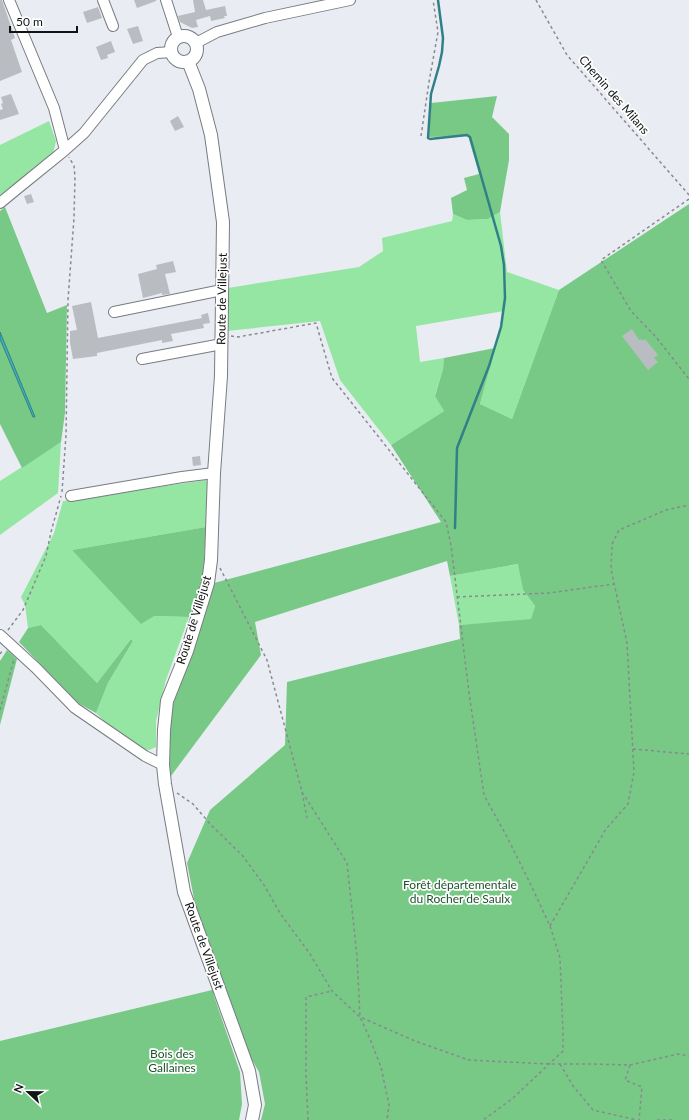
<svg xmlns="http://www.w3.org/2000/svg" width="689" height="1120" viewBox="0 0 689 1120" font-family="Lato,sans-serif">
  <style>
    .green { fill: #95e6a2 }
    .forest { fill: #78c986 }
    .water { fill: #40afb8; stroke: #328087 }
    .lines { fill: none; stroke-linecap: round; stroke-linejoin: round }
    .stream { stroke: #328087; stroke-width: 2.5 }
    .building { fill: #b9bdc2 }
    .minor-casing { stroke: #787c80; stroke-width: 12 }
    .major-casing { stroke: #787c80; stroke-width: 14 }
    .path { stroke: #878a8e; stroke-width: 1.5; stroke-dasharray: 3 3; stroke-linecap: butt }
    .minor { stroke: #fff; stroke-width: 10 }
    .major { stroke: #fff; stroke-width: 12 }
    .labels { text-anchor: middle; stroke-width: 3.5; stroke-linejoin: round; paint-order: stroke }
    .street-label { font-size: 12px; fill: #111314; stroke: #fff }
    .park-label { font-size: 12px; fill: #1a5328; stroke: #fff }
  </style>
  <rect width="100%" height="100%" fill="#e9edf3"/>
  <path class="green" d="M49,121L56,141L53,154L0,196V145Z
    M500,212L507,272L559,290L512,419L480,404L504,311L416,326L420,362L444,358L443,369L435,395L444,411L391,445L340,380L320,321L227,331L228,288L359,267L383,251L382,238L452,221L453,214L467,220L488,219Z
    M61,442L58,493L0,535V481Z
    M206,480L209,483L206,527L72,550L154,616L189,617L166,680L156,721V747L149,750L138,748L108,725L96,713L108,683L133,641L131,639L97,683L41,625L28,628L25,605L21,597L54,533L63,501Z
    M519,564L523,590L535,606L531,620L459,625L450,576Z"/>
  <path class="forest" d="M497,96L492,117L509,134V160L500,212L488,219L467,220L453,214L451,198L467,190L464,178L479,174L468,136L429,137L431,103Z
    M689,204V1120H261L265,1104L259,1072L213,993L240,1072L242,1104L239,1120H0V1041L212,990L187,863L210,810L285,745L287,682L460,639L459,625L531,619L535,606L523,590L518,564L450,576L447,561L255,622L261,655L171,776L167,752L172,703L203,618L214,583L441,522L391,445L444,411L435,396L443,369L444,358L495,348L480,404L512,419L559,290Z
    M5,207L47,313L67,305L65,413L61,442L22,468L0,424V211Z
    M206,527L203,577L195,603L189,617L154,616L141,624L72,550Z
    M41,625L97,683L131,639L133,641L108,683L96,713L78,703L19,642L28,628Z
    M7,650L17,659L0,725V661Z"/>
  <path class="water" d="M0,332L35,417H33L0,339Z"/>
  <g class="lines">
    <path class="stream" d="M438,0L443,38L442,52L439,66L431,94L428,138L430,139L467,135L470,137L501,246L504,265L505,298L501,327L489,366L457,448L455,528"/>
  </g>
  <path class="building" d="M0,0H2L15,38L11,40L22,72L0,81Z
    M134,0H156V1L137,8Z
    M193,0H203L206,10L225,6L227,16H224L225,18L211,21L210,16L196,20L198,27L192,28L180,22L178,16L195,12Z
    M98,7L102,18L87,23L83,12Z
    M138,26L143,41L133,44L127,29Z
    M111,41L115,52L107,55L108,58L101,60L96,47Z
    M11,94L19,114L0,120V110L3,109L1,104L3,103L1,97Z
    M178,116L184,127L175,131L170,121Z
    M31,194L34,202L27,204L24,196Z
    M173,261L176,272L165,274L170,294L162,295V293L143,298L138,274L157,269L156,265Z
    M91,302L98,338L202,318L201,315L208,313L210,323L203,324L204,328L171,334L173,341L162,343V340L97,353V356L73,359L70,343V331L77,330L72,306Z
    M632,329L639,340L642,339L643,341L645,339L658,355L654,358L658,362L648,370L622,336Z
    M200,456L201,465L193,466L192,457Z"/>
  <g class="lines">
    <defs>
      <path id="minor" d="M9,0L54,108L65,150
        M103,0L113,26
        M166,0L178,37
        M196,43L217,32L265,18L350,0
        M0,203L17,189L65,150L84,133L143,60L157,53L172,52
        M114,312L222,290
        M142,359L222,344
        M71,496L182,477L214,473
        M0,635L36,668L75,708L145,756L163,765"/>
      <path id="major" d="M171 49a13 13 0 1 1 26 0a13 13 0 1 1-26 0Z
        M188,61L199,89L211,135L223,222L221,376L214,473L211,560L208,583L187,651L167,701L164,730L163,765L165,784L184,892L249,1071L255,1105L252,1120"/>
    </defs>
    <use href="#minor" class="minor-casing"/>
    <use href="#major" class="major-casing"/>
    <path class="path" d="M536,0L567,55L689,195
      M421,136L429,82L438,32L433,0
      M689,199L601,260L631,311L656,337L689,379
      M231,336L238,337L316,323L332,378L446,522L451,545L469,693L484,795L507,837L530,883L550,926L560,958L563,1033V1051L512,1099L483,1120
      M62,492L66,435L68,300L74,218L75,177L74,166L69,157
      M220,568L267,660L302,792L307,818
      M457,597L549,593L614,584
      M8,630L23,610L46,556L51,532L61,496
      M0,654L3,650
      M0,710L14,659
      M633,749L689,754
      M302,792L347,863L357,956L360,1017L370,1039L381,1067L389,1105L387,1120
      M177,793L193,804L211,825L242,855L264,885L280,913L310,954L332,991L360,1017L415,1041L469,1060L549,1064H591L630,1065L678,1054L689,1056
      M550,926L606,829L628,804L634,772L627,643L611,569L612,544L619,530L666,510L689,505
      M560,1064L573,1086L593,1110L637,1120
      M630,1065L625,1080L642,1087L639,1120
      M308,1120L306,1075V997L332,991
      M657,1120H673"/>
    <use href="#minor" class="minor"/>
    <use href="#major" class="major"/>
  </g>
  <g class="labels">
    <g class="street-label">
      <text transform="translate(614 95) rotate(49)" y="4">Chemin des Milans</text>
      <text transform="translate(222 299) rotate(-89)" y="4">Route de Villejust</text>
      <text transform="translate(194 620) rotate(-73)" y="4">Route de Villejust</text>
      <text transform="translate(204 946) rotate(70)" y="4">Route de Villejust</text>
    </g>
    <g class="park-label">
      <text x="460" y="889">Forêt départementale<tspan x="460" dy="14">du Rocher de Saulx</tspan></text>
      <text x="172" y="1058">Bois des<tspan x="172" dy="14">Gallaines</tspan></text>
    </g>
  </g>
  <g transform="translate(28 1092) rotate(292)" stroke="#ffffff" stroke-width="3" paint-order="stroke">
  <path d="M0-3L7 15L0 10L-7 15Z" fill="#111314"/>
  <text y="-6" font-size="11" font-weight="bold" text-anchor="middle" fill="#111314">N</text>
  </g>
  <path d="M10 26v6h67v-6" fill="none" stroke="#111314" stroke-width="2"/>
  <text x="16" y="26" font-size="12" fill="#111314" stroke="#ffffff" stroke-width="3" paint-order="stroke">50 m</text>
</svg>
